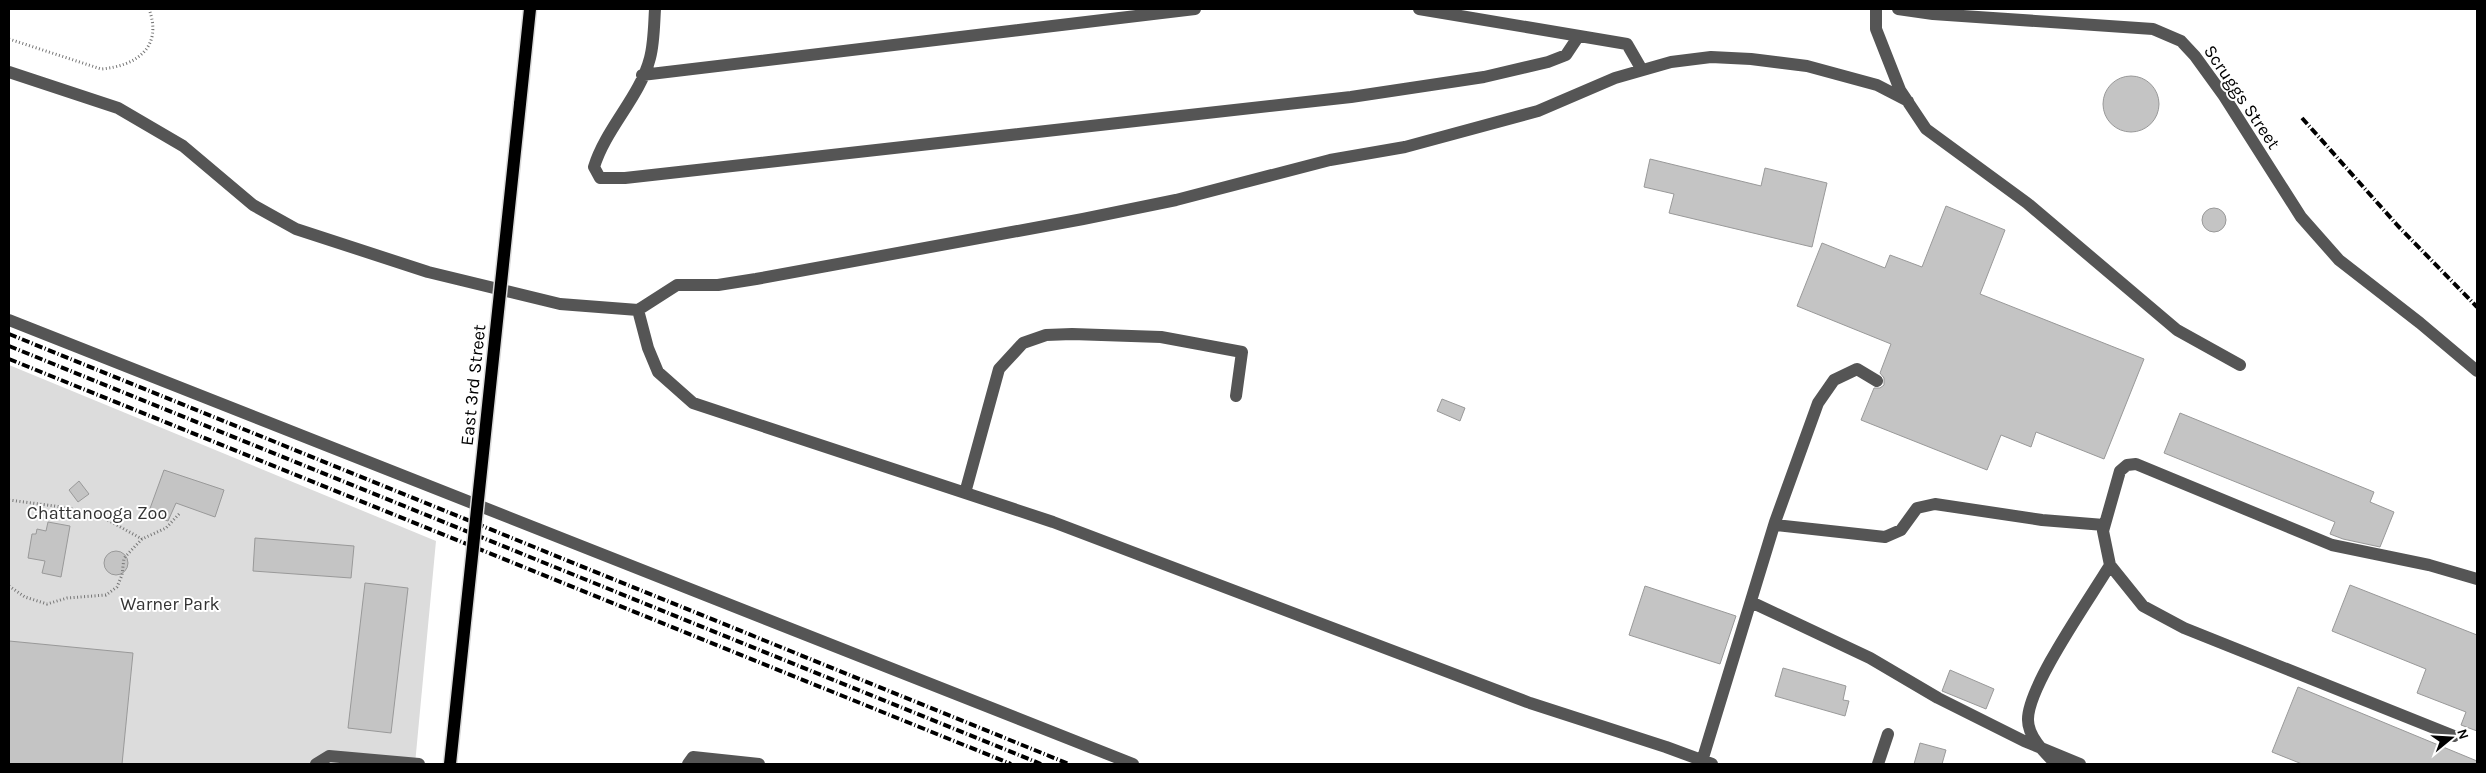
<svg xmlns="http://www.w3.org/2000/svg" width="2486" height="773" viewBox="0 0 2486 773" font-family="Karla,sans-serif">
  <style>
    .green { fill: #dcdcdc }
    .building { fill: #c4c4c4; stroke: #999 }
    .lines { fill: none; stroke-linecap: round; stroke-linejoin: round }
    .major-casing { stroke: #dbdbdb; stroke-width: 15 }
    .path { stroke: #777; stroke-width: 3; stroke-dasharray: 1 2.5; stroke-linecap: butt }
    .minor { stroke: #555; stroke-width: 12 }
    .major { stroke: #000; stroke-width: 12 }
    .rail { stroke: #000; stroke-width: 4; stroke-dasharray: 8 2.5 1 2.5; stroke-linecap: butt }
    .major-bridge-casing { stroke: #dbdbdb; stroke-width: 15; stroke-linecap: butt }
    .major-bridge { stroke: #000; stroke-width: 12 }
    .labels { text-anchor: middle; stroke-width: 4; stroke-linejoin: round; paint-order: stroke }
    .street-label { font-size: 18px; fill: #000; stroke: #fff }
    .park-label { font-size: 18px; fill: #333; stroke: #fff }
  </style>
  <rect width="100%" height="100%" fill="#fff"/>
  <path class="green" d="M9,365L436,541L415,764H9Z"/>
  <path class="building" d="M2103 104a28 28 0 1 1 56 0a28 28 0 1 1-56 0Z
    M1650,159L1761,186L1765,168L1827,183L1812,247L1669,213L1674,194L1644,187Z
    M1946,206L2005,230L1980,294L2144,359L2104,459L2036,432L2031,447L2001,435L1987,470L1861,420L1874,388H1880L1884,385V378L1880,373L1891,344L1797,306L1822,243L1885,268L1890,255L1922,267Z
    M2202 220a12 12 0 1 1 24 0a12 12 0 1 1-24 0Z
    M1442,399L1465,408L1460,421L1437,411Z
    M2180,413L2374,492L2370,502L2394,512L2380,547L2343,539L2330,534L2335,522L2164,453Z
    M164,470L224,490L215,517L176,503L168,521L148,514Z
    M79,481L89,494L78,502L69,490Z
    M48,522L70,526L61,577L42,573L45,561L28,558L32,534H36L37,529L46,531Z
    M255,538L354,546L351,578L253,571Z
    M104 563a12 12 0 1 1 24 0a12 12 0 1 1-24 0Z
    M365,583L408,588L391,733L348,728Z
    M2350,585L2477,635V731L2461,725L2466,712L2417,693L2426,669L2332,631Z
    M1645,586L1736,616L1720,664L1629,635Z
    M9,641L133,653L122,764H9Z
    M1783,668L1846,686L1843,700L1849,701L1845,716L1775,696Z
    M1950,670L1994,689L1986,709L1942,691Z
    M2298,687L2477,761V764H2302L2272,752Z
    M1920,743L1946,750L1942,764H1914Z"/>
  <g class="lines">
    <defs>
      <path id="major" d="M520,104L530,9"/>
    </defs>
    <use href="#major" class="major-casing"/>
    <path class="path" d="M9,39L101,69C137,66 163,47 149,9
      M9,500L62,507L97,514L142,539
      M9,586L25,597L47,604L67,598L106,595L117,587L122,575L124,558L142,539L166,528L180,513"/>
    <path class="minor" d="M655,9C654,25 654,43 650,58C640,97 606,128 594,167L600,178H625L1351,97L1484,77L1548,62L1566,55L1578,37
      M1419,9L1627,44L1642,70
      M1876,9V29L1900,90L1926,129L2027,203L2177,330L2240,365
      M1898,9L1933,14L2153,29L2181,41L2195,56L2224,96L2301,217L2339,260L2420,323L2477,371
      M9,72L118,108L183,146L253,205L296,229L428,272L560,304L638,310L648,348L658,372L693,403L1053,522L1530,703L1666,747L1712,764
      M642,75L1195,9
      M638,310L677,285H718L756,279L1083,219L1176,200L1330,160L1405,147L1538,111L1615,78L1671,62L1711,57L1751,59L1807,66L1877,85L1908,101
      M9,320L1133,764
      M965,493L999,369L1023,343L1046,335L1072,334L1161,337L1242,352L1236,396
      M1775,525L1885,537L1901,530L1917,508L1935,504L2042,520L2104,525
      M1751,602L1870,658L1938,698L2024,741L2080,764
      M2454,736L2184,628L2143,606L2110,565L2103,531L2120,471L2127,465L2136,464L2332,545L2429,565L2477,579
      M1702,761L1775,522L1818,403L1834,380L1857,369L1877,381
      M316,764L329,756L419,764
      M688,764L693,757L759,764
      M1878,764L1888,734
      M2056,764C2045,753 2028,737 2028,720C2027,687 2091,597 2110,565"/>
    <use href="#major" class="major"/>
    <path class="rail" d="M2302,118L2398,226L2477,307
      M9,334L1069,764
      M9,346L1041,764
      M9,359L1011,764"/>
    <defs>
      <path id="major-bridge" d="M450,764L520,104"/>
    </defs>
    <use href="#major-bridge" class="major-bridge-casing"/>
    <use href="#major-bridge" class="major-bridge"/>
  </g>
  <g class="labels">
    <g class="street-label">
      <text transform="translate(2242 97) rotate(56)" y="6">Scruggs Street</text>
      <text transform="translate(473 385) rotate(-84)" y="6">East 3rd Street</text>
    </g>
    <g class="park-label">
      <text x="97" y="519">Chattanooga Zoo</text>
      <text x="170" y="610">Warner Park</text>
    </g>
  </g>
  <rect width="2486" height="773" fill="none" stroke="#000000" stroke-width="20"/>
  <g transform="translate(2451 738) rotate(72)" stroke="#ffffff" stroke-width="4" paint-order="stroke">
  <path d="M0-4L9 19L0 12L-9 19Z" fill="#000000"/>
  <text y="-8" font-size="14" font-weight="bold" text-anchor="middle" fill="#000000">N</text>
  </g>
</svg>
